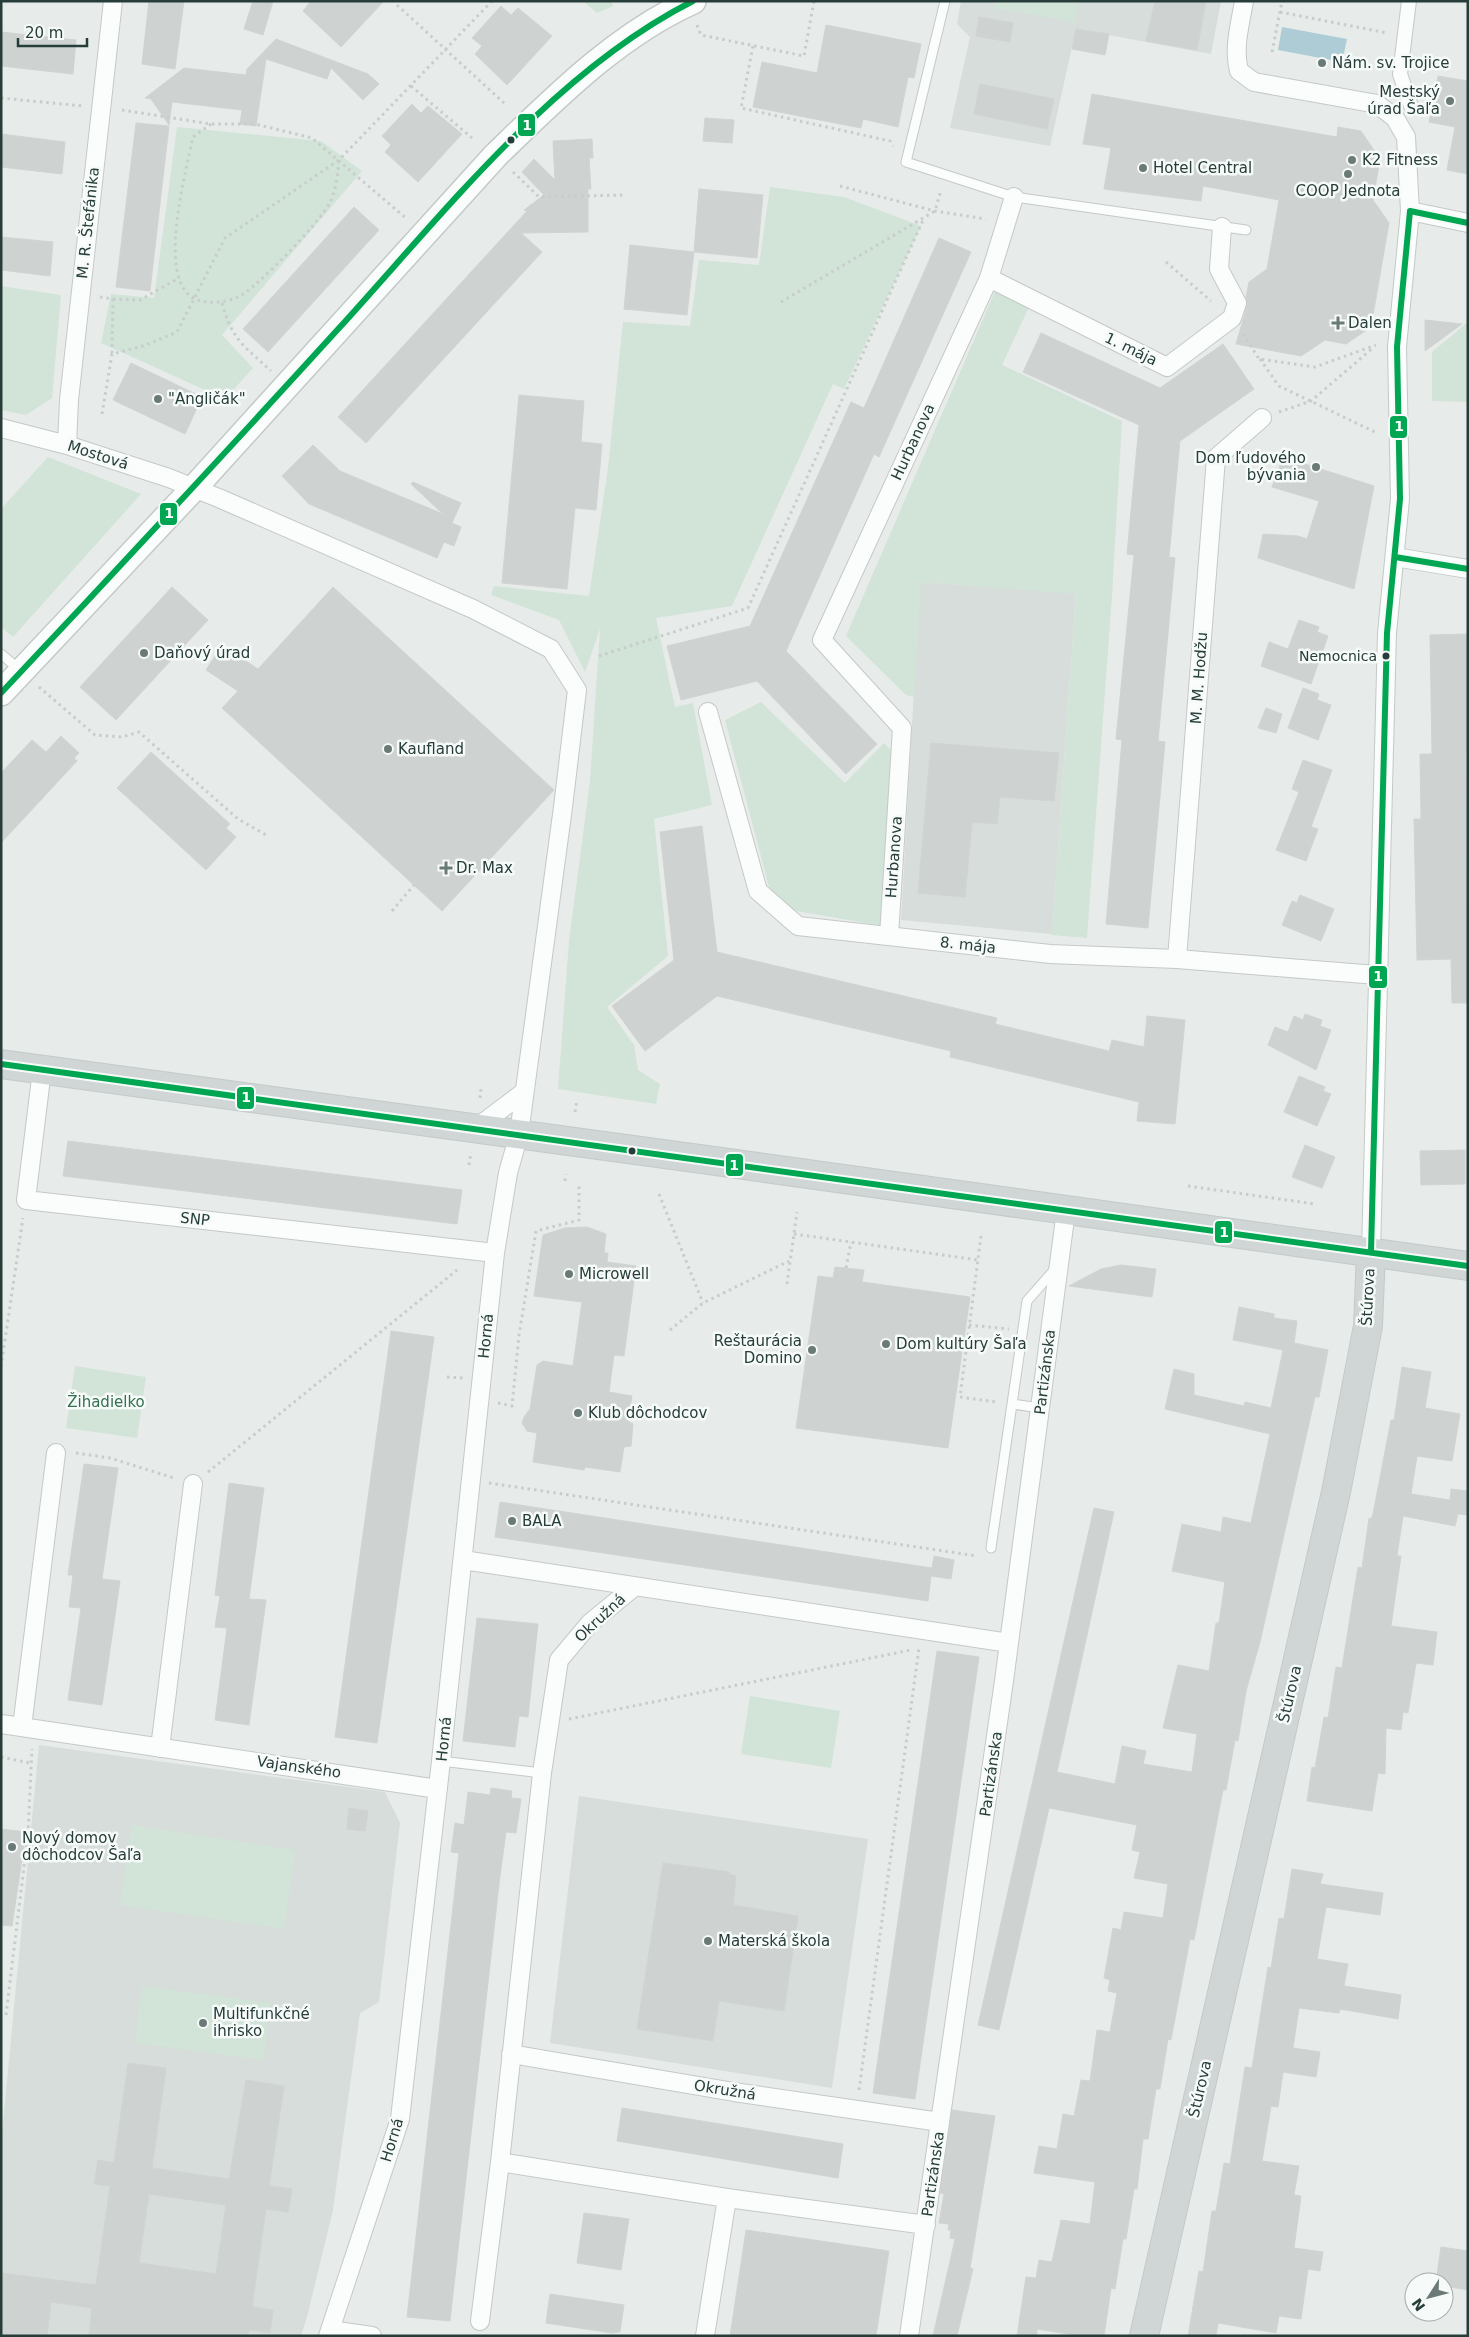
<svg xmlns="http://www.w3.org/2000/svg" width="1469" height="2337" viewBox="0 0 1469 2337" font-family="'DejaVu Sans',sans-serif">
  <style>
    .built { fill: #d6ddda }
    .green { fill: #d2e3d8 }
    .water { fill: #adccd5 }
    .building { fill: #ced3d1; stroke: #d0d4d3; fill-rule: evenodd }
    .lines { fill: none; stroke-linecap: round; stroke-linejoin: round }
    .service-casing { stroke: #c4c9c7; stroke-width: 11 }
    .pedestrian-casing { stroke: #c4c9c7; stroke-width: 16 }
    .minor-casing { stroke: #c4c9c7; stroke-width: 20 }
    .secondary-casing { stroke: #c4cac8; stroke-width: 28 }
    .primary-casing { stroke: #c3cac9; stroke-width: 30 }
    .path { stroke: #c7cdcc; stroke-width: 3; stroke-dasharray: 2.5 4; stroke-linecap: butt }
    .service { stroke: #fbfcfc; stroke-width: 9 }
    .pedestrian { stroke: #fbfcfc; stroke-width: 14 }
    .minor { stroke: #fbfcfc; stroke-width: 18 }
    .secondary { stroke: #fbfcfc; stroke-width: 25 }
    .primary { stroke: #cfd6d5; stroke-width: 28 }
    .bus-1-casing { stroke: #f6faf8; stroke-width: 10 }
    .bus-1 { stroke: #00a651; stroke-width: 6 }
    .poi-dot { fill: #6a7a77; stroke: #f6faf8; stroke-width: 2 }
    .bus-dot { fill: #263d39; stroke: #f6faf8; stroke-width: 2 }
    .labels { text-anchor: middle; stroke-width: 5; stroke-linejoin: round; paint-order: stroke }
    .bus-label { font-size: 14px; fill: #263d39; stroke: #f6faf8; text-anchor: end }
    .poi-label { font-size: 15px; fill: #263d39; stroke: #f6faf8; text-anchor: start }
    .street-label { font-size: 15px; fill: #263d39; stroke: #f6faf8 }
    .park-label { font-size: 15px; fill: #347050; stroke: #f6faf8 }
    .line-badge { stroke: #f6faf8; stroke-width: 2 }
    .badge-label { font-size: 14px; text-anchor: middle; font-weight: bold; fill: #fff }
  </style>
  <rect width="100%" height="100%" fill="#e7ecea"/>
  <path class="built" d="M961,1H1221L1211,54L1076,29L1050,146L950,128L970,37L957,24Z
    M920,582L1076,593L1052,934L901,920Z
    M39,1745L385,1792L400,1823L379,2002L360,2013L333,2210L307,2317L301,2336H1V2144Z
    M579,1796L868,1839L832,2088L550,2043Z"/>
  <path class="green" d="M583,1H611L613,6L597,13Z
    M996,1H1078L1075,22L994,8Z
    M177,127L321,141L362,171L222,335L253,368L225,399L101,343L111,294L154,298Z
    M770,187L844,197L921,226L844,389L833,384L732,606L656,618L675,707L693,703L712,805L654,819L668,956L607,1007L634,1045L638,1070L660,1084L656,1104L558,1089L569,941L590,781L600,629L585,672L559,620L491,595L494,586L589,596L608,468L623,322L690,326L699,260L759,265Z
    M1,286L61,295L52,398L26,415L1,410Z
    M996,289L1030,305L1002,365L1122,421L1112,596L1087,938L1052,935L1076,594L921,582L914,697L906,695L846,636Z
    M1468,322V402L1432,401V352Z
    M48,457L141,494L13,637L1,627V509Z
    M761,702L845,783L884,743L892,751L884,926L790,910L769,887L725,720Z
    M75,1366L146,1377L137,1438L66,1428Z
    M750,1696L840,1711L831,1768L741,1754Z
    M132,1825L295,1850L284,1929L120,1905Z
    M142,1986L270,2003L264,2060L135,2043Z"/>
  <path class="water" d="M1282,27L1347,39L1342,62L1278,50Z"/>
  <path class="building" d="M149,1H184L175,69L142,64Z
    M253,1H273L263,35L244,29Z
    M311,1H384L341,47L303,11Z
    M1155,1H1206L1197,50L1146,41Z
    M501,6L511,15L518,8L552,36L507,85L475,54L482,46L472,38Z
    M979,17L1013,23L1010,42L976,36Z
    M826,25L921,44L914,78L908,77L898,127L863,119L861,128L753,107L762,62L817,73Z
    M1076,29L1109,34L1105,55L1072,49Z
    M1,32L76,40L73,74L1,66Z
    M276,39L368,74L379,84L363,100L331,68L327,79L266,59L256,126L240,124L242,110L172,102L169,125L151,99L145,98L184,68L246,75L247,69Z
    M1438,76L1468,81V174L1447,170L1455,127L1429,122Z
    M980,84L1054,99L1047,129L974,114Z
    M1092,94L1337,137L1338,127L1361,131L1380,159L1373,200L1389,223L1371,327L1346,344L1325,340L1301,356L1236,344L1247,306L1246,297L1249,282L1267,269L1279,200L1203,186L1201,201L1104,189L1111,148L1083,144Z
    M412,104L421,113L428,106L462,134L418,182L385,152L391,145L382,136Z
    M705,118L734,120L732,143L703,141Z
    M136,123L169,126L150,291L116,287Z
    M1,134L65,142L62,174L1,167Z
    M592,139L593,158H589L591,189H588V232L521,233L542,252L366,443L338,417L527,211L524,210L544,195L522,172L534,159L555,180L553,141Z
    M699,189L763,195L757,258L694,252Z
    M354,207L379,230L268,352L243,329Z
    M1,237L53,242L50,276L1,270Z
    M939,238L971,252L879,457L874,454L786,651L877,744L846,774L757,681L681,700L667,646L750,626L851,402L864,408Z
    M630,245L694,252L687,315L624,309Z
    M1425,320L1462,324L1425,351Z
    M1041,333L1160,388L1223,344L1254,389L1180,441L1169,557L1175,558L1158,741L1165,742L1148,928L1106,924L1122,740L1116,739L1134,555L1127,554L1139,425L1023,372Z
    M131,363L202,397L185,434L113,400Z
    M519,395L584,401L581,442L602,444L596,510L575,508L567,589L502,583Z
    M313,445L340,471L443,514L411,484L413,482L461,503L452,523L461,527L454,546L444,542L437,558L309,504L282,476Z
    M1283,457L1374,486L1354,589L1258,558L1263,534L1298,536L1307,539L1319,501L1272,487Z
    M172,587L208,620L116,720L80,687Z
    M333,587L554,790L442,911L222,708L238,691L206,670L222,645L258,669Z
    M1299,620L1319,627L1317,632L1328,636L1311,684L1261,666L1269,642L1288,649Z
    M1468,634V754H1466L1468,1003H1452L1451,959L1417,960L1414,819H1421L1420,754H1432L1430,635Z
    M1303,688L1319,694L1317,700L1331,705L1318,740L1288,728Z
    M1266,708L1282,714L1276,733L1258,728Z
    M61,736L79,753L74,758L77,761L1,843V773L32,740L46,752Z
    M931,743L1059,753L1054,801L1000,797L997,824L972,822L965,897L918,893Z
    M151,752L230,824L226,828L236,837L206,870L117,788Z
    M1303,760L1332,770L1311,827L1318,829L1306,861L1276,850L1299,792L1292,789Z
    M702,826L717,952L997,1018L995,1024L1109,1051L1112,1040L1144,1047L1147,1016L1185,1020L1175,1124L1137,1121L1139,1102L950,1057L951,1051L717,996L645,1051L612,1006L674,960L660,832Z
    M1300,895L1334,909L1321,941L1282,925L1292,901L1297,903Z
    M1305,1014L1322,1020L1320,1026L1331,1030L1316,1070L1268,1045L1275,1027L1288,1032L1294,1016L1303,1020Z
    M1299,1076L1325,1087L1323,1091L1331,1094L1317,1126L1284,1112Z
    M68,1141L462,1190L457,1224L63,1176Z
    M1305,1145L1335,1157L1322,1188L1292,1177Z
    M1465,1150V1184L1421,1185L1420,1151Z
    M587,1227L606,1234L604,1253H608L607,1262L636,1266L624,1356L614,1355L609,1392L632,1396L628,1421L633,1424L631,1446L624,1447L620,1472L585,1467L584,1470L533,1462L537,1433L527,1431L522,1423L524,1417L530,1409L537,1365L543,1361L573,1366L582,1302L534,1296L543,1235L565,1228Z
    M1121,1265L1156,1269L1152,1297L1069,1286L1101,1269Z
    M835,1267L864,1270L862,1282L970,1297L948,1448L796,1428L818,1276L833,1278Z
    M1239,1307L1274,1314V1318L1297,1321L1294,1343L1328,1350L1319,1397H1315L1260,1642L1246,1691L1238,1741L1235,1740L1226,1790H1223L1194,1940L1190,1939L1171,2040L1168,2039L1160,2089H1156L1148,2139H1143L1137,2189H1134L1126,2239H1123L1115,2289L1111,2288L1104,2336H1080L1037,2329V2336H1017L1026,2277L1036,2278L1039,2260L1052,2262L1061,2220L1090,2224L1095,2182L1034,2173L1039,2146L1057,2149L1063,2114L1074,2116L1081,2080L1090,2081L1097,2030L1110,2032L1117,1993L1108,1991L1110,1980L1104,1978L1113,1928L1121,1930L1124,1912L1163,1918L1168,1884L1134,1878L1140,1852L1132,1850L1137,1825L1049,1808L999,2030L978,2025L1094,1508L1114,1512L1057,1772L1115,1784L1122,1746L1146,1751L1143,1764L1192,1772L1197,1734L1163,1728L1178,1665L1209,1671L1216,1623H1219L1225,1582L1172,1571L1182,1524L1221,1532L1223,1517L1251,1523L1270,1434L1165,1409L1174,1369L1194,1374V1395L1244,1406L1245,1402L1271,1408L1283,1350L1233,1340Z
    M391,1331L434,1337L377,1743L335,1737Z
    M1402,1367L1431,1372L1425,1408L1460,1414L1452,1461L1417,1456L1411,1494L1450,1500L1451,1489L1468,1491V1515L1458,1514L1455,1526L1403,1516L1397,1556H1401L1391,1626L1437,1632L1433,1665L1416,1663L1408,1713L1403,1712L1401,1730L1386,1728L1385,1774L1378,1773L1372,1811L1307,1801L1312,1767L1315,1768L1324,1717L1328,1718L1336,1667L1342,1668L1358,1567L1362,1568L1369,1518L1371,1519L1373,1514L1391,1420H1394Z
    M84,1464L118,1468L102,1579L120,1581L102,1705L68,1700L81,1608L69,1607L73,1575H68Z
    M229,1483L264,1488L249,1599L266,1600L249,1725L215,1720L227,1628L215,1627L220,1596L215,1595Z
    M500,1502L932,1568L934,1556L954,1560L951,1579L931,1576L928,1601L495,1537Z
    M477,1618L538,1624L528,1717L519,1716L515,1747L463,1741Z
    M937,1651L979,1657L915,2099L873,2093Z
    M491,1788L512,1791L511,1798L521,1799L516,1833L506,1832L500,1876L450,2321L407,2317L459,1853L451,1852L455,1823L464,1825L468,1792L490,1795Z
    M349,1808L368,1811L365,1831L347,1829Z
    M1,1829L26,1832L12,1926L1,1925Z
    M663,1863L730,1872L729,1874L736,1876L733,1905L798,1916L784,2011L719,2001L713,2041L637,2029Z
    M1292,1869L1323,1874L1320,1884L1383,1893L1380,1915L1326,1907L1317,1959L1348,1964L1344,1986L1401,1995L1398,2019L1340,2009L1339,2013L1299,2008L1293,2048L1320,2052L1316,2077L1283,2072L1278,2107L1271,2106L1262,2161L1299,2166L1294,2195L1301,2196L1294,2248L1323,2252L1320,2271L1308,2269L1301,2319L1279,2316L1276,2333L1218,2323L1216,2336H1188L1199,2271L1203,2272L1212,2211H1216L1224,2163L1230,2164L1245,2067L1252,2068L1268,1967L1271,1968L1279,1918L1284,1919Z
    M128,2063L166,2068L152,2168L229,2179L246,2080L284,2086L269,2186L292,2189L288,2212L266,2209L252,2307L273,2310L270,2333L249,2330L248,2336H89L92,2308L51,2302L47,2336H1V2273L96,2285L110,2186L94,2184L98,2160L114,2163ZM149,2194L226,2205L216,2274L139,2263Z
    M622,2108L843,2144L838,2178L617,2141Z
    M952,2110L995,2116L970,2268L973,2269L957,2336H933L955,2239L950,2238L951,2230H948L949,2224L939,2223L944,2194L940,2193Z
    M584,2213L629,2219L621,2270L577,2263Z
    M746,2230L889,2251L876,2336H730Z
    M1441,2247L1468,2251V2290L1444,2286V2282H1436Z
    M550,2294L624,2305L620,2332L612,2333L546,2323Z"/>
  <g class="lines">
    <defs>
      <path id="service" d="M945,1L906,162L1014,197L1246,230
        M1,654L21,671
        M1012,1404L1040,1408
        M991,1548L1027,1301L1055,1269
        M441,1761L542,1773"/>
      <path id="pedestrian" d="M1409,1L1400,74L1411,106"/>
      <path id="minor" d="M1244,1C1240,25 1233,48 1239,71L1254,82L1377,104L1395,118L1406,137L1410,211L1397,347L1400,499L1387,633L1371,1252
        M1410,211L1468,223
        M989,278L1167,367L1232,318L1237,303L1219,269L1222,227
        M1,428L67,445L169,478L221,499L473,609L551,649L577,690L563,807L519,1134L508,1173L495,1253L441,1761L400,2119L328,2336
        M67,445L69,400L113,1
        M1395,557L1468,569
        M708,712L758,891L798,926L1050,954L1177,959L1377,975
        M889,936L902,728L822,640L989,278L1014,197
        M1177,959L1216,458L1262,418
        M42,1070L26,1200L495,1253
        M475,1129L524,1092
        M463,1560L1009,1643
        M1,1724L438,1789
        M22,1727L56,1453
        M160,1748L193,1484
        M511,2054L734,2092L940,2122
        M500,2162L727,2198L926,2225
        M480,2321L500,2162L542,1773L559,1660L590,1623L634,1587
        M330,2330L372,2336
        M705,2336L727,2198
        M909,2336L1004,1681L1066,1211"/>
      <path id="secondary" d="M1,693L194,488L496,155C555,98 617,35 693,1"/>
      <path id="primary" d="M1,1064L708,1160L1468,1266
        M1144,2336L1336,1492L1368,1326L1371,1252"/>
    </defs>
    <use href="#service" class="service-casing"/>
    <use href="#pedestrian" class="pedestrian-casing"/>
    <use href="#minor" class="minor-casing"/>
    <use href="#secondary" class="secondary-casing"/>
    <use href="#primary" class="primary-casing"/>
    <path class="path" d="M397,5L504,103
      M1280,12L1387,33
      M697,25L701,35L804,56L814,1
      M753,46L741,108L890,141L893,146
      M1272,52L1282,1
      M411,86L472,138
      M1,98L83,106
      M122,110L211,124H255L312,138L407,219
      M211,124L193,137C186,171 160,267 188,294C200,306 225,303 238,297C256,289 320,222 329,204C336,191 338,175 339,160
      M513,172L539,197L624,195
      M840,186L935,211L986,219
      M1166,262L1211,301
      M100,297L113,299L112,354
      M113,299L140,300L179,278
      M781,302L935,211L941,190
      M222,303C232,340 244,346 271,371
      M1243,334L1259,359L1315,367L1376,345
      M1260,359L1279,386L1377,433
      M1279,412L1311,401L1374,347
      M102,414L112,354L143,346L177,332L225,238L339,160L492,1
      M599,656L748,608L924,218
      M39,687L95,735L122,737L139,732L238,819L268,836
      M392,911L414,885
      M480,1098L481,1089
      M575,1112L577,1100
      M469,1165L471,1152
      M565,1181L566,1174
      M1188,1186L1315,1204
      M659,1194L703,1303
      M794,1234L978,1260
      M981,1236L960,1397L996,1402
      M846,1268L851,1242
      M787,1284L797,1212
      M969,1325L1009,1329
      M670,1330L703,1303L789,1261
      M1,1367L23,1218
      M447,1377L463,1378
      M498,1403L512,1406L519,1335L536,1231L579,1220V1183
      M76,1453L110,1458L174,1478
      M208,1472L457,1270
      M489,1483L977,1556
      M569,1719L911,1650
      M1,1757L30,1763
      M6,2015L28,1834L32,1749
      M859,2090L919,1648"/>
    <use href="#service" class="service"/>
    <use href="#pedestrian" class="pedestrian"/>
    <use href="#minor" class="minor"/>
    <use href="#secondary" class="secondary"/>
    <use href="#primary" class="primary"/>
    <defs>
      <path id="bus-1" d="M1395,557L1468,569
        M1,693C115,572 228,450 340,327C444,213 553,72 693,1
        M1,1064L1468,1266
        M1371,1252L1387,633L1400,499L1397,347L1410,211L1468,223"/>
    </defs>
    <use href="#bus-1" class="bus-1-casing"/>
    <use href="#bus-1" class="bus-1"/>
  </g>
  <g class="poi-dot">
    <circle cx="1322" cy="63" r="5"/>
    <circle cx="1450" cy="101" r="5"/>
    <circle cx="1352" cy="160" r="5"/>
    <circle cx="1143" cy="168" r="5"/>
    <circle cx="1348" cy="174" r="5"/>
    <path d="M1335.5 315.5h5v5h5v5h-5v5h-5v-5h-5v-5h5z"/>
    <circle cx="158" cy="399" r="5"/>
    <circle cx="1316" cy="467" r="5"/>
    <circle cx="144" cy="653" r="5"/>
    <circle cx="388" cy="749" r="5"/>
    <path d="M443.5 860.5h5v5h5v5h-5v5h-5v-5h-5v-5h5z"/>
    <circle cx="569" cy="1274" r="5"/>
    <circle cx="886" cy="1344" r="5"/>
    <circle cx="812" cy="1350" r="5"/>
    <circle cx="578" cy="1413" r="5"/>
    <circle cx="512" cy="1521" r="5"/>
    <circle cx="12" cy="1847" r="5"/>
    <circle cx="708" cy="1941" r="5"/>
    <circle cx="203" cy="2023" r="5"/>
  </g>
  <g class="bus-dot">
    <circle cx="511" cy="140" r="4.5"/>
    <circle cx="1386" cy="656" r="4.5"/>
    <circle cx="632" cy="1151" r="4.5"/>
  </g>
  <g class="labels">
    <g class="bus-label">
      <text x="1377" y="661">Nemocnica</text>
    </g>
    <g class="poi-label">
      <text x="1332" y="68">Nám. sv. Trojice</text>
      <text x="1440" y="97" text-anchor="end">Mestský<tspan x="1440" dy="17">úrad Šaľa</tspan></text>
      <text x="1362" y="165">K2 Fitness</text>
      <text x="1153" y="173">Hotel Central</text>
      <text x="1348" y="196" text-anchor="middle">COOP Jednota</text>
      <text x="1348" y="328">Dalen</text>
      <text x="168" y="404">"Angličák"</text>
      <text x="1306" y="463" text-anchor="end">Dom ľudového<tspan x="1306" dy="17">bývania</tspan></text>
      <text x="154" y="658">Daňový úrad</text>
      <text x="398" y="754">Kaufland</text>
      <text x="456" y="873">Dr. Max</text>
      <text x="579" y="1279">Microwell</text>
      <text x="802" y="1346" text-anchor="end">Reštaurácia<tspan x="802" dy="17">Domino</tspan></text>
      <text x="896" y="1349">Dom kultúry Šaľa</text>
      <text x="588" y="1418">Klub dôchodcov</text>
      <text x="522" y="1526">BALA</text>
      <text x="22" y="1843">Nový domov<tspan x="22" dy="17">dôchodcov Šaľa</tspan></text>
      <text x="718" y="1946">Materská škola</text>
      <text x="213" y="2019">Multifunkčné<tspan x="213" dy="17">ihrisko</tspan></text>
    </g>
    <g class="street-label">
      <text transform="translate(88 223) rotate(-84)" y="5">M. R. Štefánika</text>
      <text transform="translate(1131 349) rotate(26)" y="5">1. mája</text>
      <text transform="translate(913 442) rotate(-65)" y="5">Hurbanova</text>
      <text transform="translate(98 455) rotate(18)" y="5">Mostová</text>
      <text transform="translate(1199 678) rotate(-86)" y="5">M. M. Hodžu</text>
      <text transform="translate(894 857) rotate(-86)" y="5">Hurbanova</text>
      <text transform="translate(968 945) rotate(6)" y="5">8. mája</text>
      <text transform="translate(195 1219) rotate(6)" y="5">SNP</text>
      <text transform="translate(1368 1297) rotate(-87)" y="5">Štúrova</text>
      <text transform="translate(486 1336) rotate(-84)" y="5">Horná</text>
      <text transform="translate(1045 1372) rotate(-83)" y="5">Partizánska</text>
      <text transform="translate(600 1618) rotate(-43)" y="5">Okružná</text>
      <text transform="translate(1290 1694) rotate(-77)" y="5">Štúrova</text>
      <text transform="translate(444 1739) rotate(-84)" y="5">Horná</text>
      <text transform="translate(299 1767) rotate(8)" y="5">Vajanského</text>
      <text transform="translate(991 1774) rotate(-82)" y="5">Partizánska</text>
      <text transform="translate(1200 2089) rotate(-77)" y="5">Štúrova</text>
      <text transform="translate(725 2090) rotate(9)" y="5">Okružná</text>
      <text transform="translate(392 2140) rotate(-73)" y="5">Horná</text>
      <text transform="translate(933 2174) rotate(-82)" y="5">Partizánska</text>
    </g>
    <g class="park-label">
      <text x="106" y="1407">Žihadielko</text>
    </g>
  </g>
  <g class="line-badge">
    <rect x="517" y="113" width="19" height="24" rx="5" fill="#00a651"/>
    <rect x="1389" y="415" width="19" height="24" rx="5" fill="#00a651"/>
    <rect x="159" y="502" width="19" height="24" rx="5" fill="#00a651"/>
    <rect x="1368" y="965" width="20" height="24" rx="5" fill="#00a651"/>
    <rect x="236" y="1086" width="19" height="24" rx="5" fill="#00a651"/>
    <rect x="725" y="1153" width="19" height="24" rx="5" fill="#00a651"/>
    <rect x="1214" y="1220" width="19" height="24" rx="5" fill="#00a651"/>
  </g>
  <g class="badge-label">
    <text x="527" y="130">1</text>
    <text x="1399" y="431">1</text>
    <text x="169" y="518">1</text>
    <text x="1378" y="981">1</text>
    <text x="246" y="1102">1</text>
    <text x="734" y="1170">1</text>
    <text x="1224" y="1237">1</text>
  </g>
  <rect width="1469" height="2337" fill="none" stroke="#263d39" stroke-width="5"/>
  <g transform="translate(1429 2297) rotate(234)"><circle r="24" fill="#f6faf8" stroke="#a3aeac"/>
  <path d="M0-4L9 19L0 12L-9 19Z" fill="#6a7a77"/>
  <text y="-8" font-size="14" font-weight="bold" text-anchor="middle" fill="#263d39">N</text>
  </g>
  <path d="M18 38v8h69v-8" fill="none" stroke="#263d39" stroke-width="2.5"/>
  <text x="25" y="38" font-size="15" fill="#263d39" stroke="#f6faf8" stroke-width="4" paint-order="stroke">20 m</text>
</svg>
